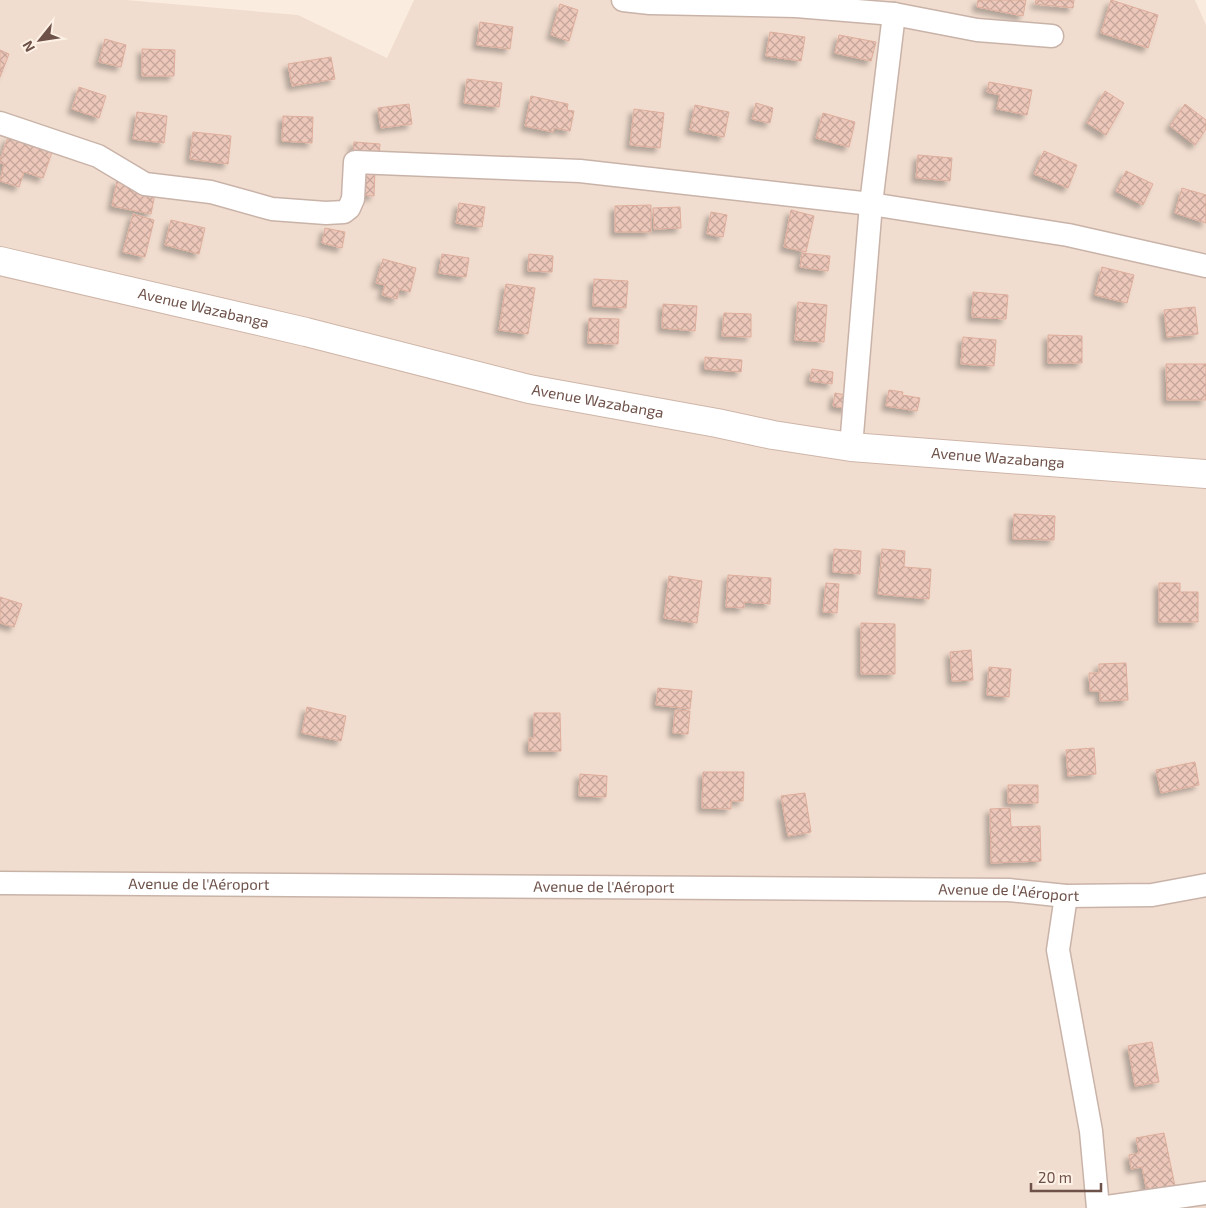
<svg xmlns="http://www.w3.org/2000/svg" width="1206" height="1208" viewBox="0 0 1206 1208" font-family="'Exo 2',sans-serif">
  <style>
    .residential { fill: #f1ddcf }
    .building { fill: url(#building-cross-hatch); stroke: #dead9c; filter: url(#shadow) }
    .lines { fill: none; stroke-linecap: round; stroke-linejoin: round }
    .street-casing { stroke: #c9b3a9; stroke-width: 25 }
    .secondary-casing { stroke: #ceb5a8; stroke-width: 30 }
    .street { stroke: #fff; stroke-width: 22 }
    .secondary { stroke: #fff; stroke-width: 28 }
    .labels { text-anchor: middle; stroke-width: 4; stroke-linejoin: round; paint-order: stroke }
    .street-label { font-size: 15px; fill: #6e524a; stroke: #fdf1e5 }
  </style>
  <defs>
    <pattern id="building-cross-hatch" width="8" height="8" patternUnits="userSpaceOnUse" patternTransform="scale(1.25)"><rect width="8" height="8" fill="#edc8ba"/><path d="M0 0l8 8M0 8l8-8" fill="none" stroke="#c4a599"/></pattern>
    <filter id="shadow"><feDropShadow dx="-4.5" dy="4.5" stdDeviation="2.5" flood-color="#0004"/></filter>
  </defs>
  <rect width="100%" height="100%" fill="#faede0"/>
  <path class="residential" d="M0,0H126L298,15L387,58L414,0H1195L1206,25V1208H0Z"/>
  <path class="building" d="M978,0H1026L1023,16L977,7Z
    M1036,0H1074L1073,8L1035,4Z
    M1111,0L1158,15L1148,48L1101,33Z
    M560,4L578,10L569,41L551,35Z
    M480,22L513,27L510,49L477,45Z
    M770,32L805,37L801,61L766,56Z
    M839,35L876,42L871,61L835,53Z
    M105,39L126,45L121,67L99,62Z
    M142,49L175,50L174,76H142Z
    M0,50L9,54L0,77Z
    M331,57L335,79L292,86L288,64Z
    M467,79L502,83L499,107L464,103Z
    M989,82L1032,90L1027,115L997,109L1000,95L987,92Z
    M79,87L106,96L99,118L72,109Z
    M1105,91L1124,103L1106,135L1087,123Z
    M531,96L568,104L567,110L574,111L570,131L554,128L553,132L525,126Z
    M756,103L773,108L770,123L752,119Z
    M409,104L412,124L381,128L378,108Z
    M1185,104L1206,120V129L1195,145L1170,126Z
    M695,105L729,112L724,137L690,130Z
    M634,109L664,113L660,148L630,145Z
    M137,112L167,116L164,143L133,139Z
    M823,113L855,122L849,147L816,138Z
    M283,116L313,117L312,143L282,141Z
    M193,132L231,136L228,164L190,159Z
    M8,137L52,152L43,178L24,172L19,187L0,181L4,164L0,163V160Z
    M354,142L380,144L379,157L353,156Z
    M1044,151L1077,165L1068,188L1034,174Z
    M918,155L952,158L950,181L916,178Z
    M360,170L375,171L374,196L360,195Z
    M1126,171L1153,184L1143,205L1116,191Z
    M117,180L156,188L151,214L112,206Z
    M1182,188L1206,195V223L1175,213Z
    M459,203L485,207L482,227L456,223Z
    M651,205V232H615V206Z
    M680,207L681,228L654,229L653,208Z
    M791,210L814,216L806,252L784,247Z
    M711,212L727,215L723,237L707,234Z
    M133,214L154,220L145,257L123,252Z
    M171,220L205,228L199,254L165,245Z
    M325,228L345,232L342,248L322,243Z
    M802,253L830,256L828,271L800,267Z
    M442,254L469,258L466,277L439,273Z
    M529,254L553,256L552,272L528,271Z
    M383,259L416,268L410,292L399,289L397,299L382,295L385,285L376,283Z
    M1102,267L1134,275L1127,303L1095,295Z
    M594,279L628,281L626,308L593,306Z
    M506,284L535,288L528,334L499,330Z
    M973,292L1008,295L1006,319L972,317Z
    M798,302L827,305L824,342L795,340Z
    M663,304L697,306L695,331L662,328Z
    M1195,307L1198,334L1167,337L1164,310Z
    M724,313L751,314V337L722,336Z
    M589,318L619,319L618,344L588,343Z
    M1048,335L1082,336V363H1048Z
    M963,337L996,340L994,366L961,364Z
    M705,357L742,360L741,372L705,369Z
    M1166,364H1206V400H1167Z
    M812,369L833,372L832,384L810,381Z
    M889,390L903,392L902,395L920,398L917,411L886,406Z
    M835,393L851,396L848,409L833,406Z
    M1014,514L1055,516L1054,540L1013,539Z
    M834,549L861,551L860,574L833,572Z
    M882,549L905,551L904,567L931,569L929,599L878,594Z
    M728,575L771,578L770,604L744,602V608L726,607Z
    M669,576L702,581L697,623L664,618Z
    M826,583L839,584L837,613L823,612Z
    M1159,583H1180V592H1198V622H1159Z
    M0,597L22,604L14,627L0,623Z
    M861,623L895,624V674H861Z
    M971,650L973,680L952,681L950,652Z
    M1126,663L1128,700L1100,701V691H1090L1089,673H1099V664Z
    M989,667L1011,669L1009,697L987,695Z
    M658,688L692,691L690,709L656,705Z
    M307,707L346,716L341,741L302,733Z
    M675,710L690,711L688,734L673,733Z
    M534,713H560L561,751H529V738H534Z
    M1094,748L1096,774L1068,776L1066,750Z
    M1195,762L1199,785L1161,793L1156,770Z
    M703,772H744L743,801H731V809L702,808Z
    M580,774L607,776L606,797L579,796Z
    M1008,785H1038V803H1008Z
    M805,793L811,832L788,836L781,796Z
    M1010,808L1011,827L1040,826L1041,861L991,863L990,809Z
    M1152,1042L1159,1082L1135,1086L1128,1046Z
    M1164,1133L1175,1186L1147,1192L1142,1167L1131,1169L1129,1155L1139,1153L1136,1138Z"/>
  <g class="lines">
    <defs>
      <g id="street">
        <path d="M623,0L650,3L796,6L894,14L977,30L1052,36"/>
        <path d="M0,123L98,156L145,184L211,192L272,209L326,213L344,212L349,208L353,199L355,162L580,171L871,204L1068,235L1206,266"/>
        <path d="M851,447L871,204L894,14"/>
        <path id="s1" d="M0,883L1009,890L1066,896L1152,895L1206,885"/>
        <path d="M1066,896L1058,950L1091,1131L1098,1208"/>
        <path d="M1100,1208L1206,1193"/>
      </g>
      <g id="secondary">
        <path id="s2" d="M0,261L306,332L529,389L717,423L773,435L851,447L1206,474"/>
      </g>
    </defs>
    <use href="#street" class="street-casing"/>
    <use href="#secondary" class="secondary-casing"/>
    <use href="#street" class="street"/>
    <use href="#secondary" class="secondary"/>
  </g>
  <g class="labels">
    <g class="street-label">
      <text dy="5" stroke="none"><textPath href="#s2" startOffset="209">Avenue Wazabanga</textPath></text>
      <text dy="5" stroke="none"><textPath href="#s2" startOffset="614">Avenue Wazabanga</textPath></text>
      <text dy="5" stroke="none"><textPath href="#s2" startOffset="1019">Avenue Wazabanga</textPath></text>
      <text dy="5" stroke="none"><textPath href="#s1" startOffset="199">Avenue de l'Aéroport</textPath></text>
      <text dy="5" stroke="none"><textPath href="#s1" startOffset="604">Avenue de l'Aéroport</textPath></text>
      <text dy="5" stroke="none"><textPath href="#s1" startOffset="1009">Avenue de l'Aéroport</textPath></text>
    </g>
  </g>
  <g transform="translate(40 40) rotate(240)" stroke="#fdf1e5" stroke-width="4" paint-order="stroke">
  <path d="M0-4L9 19L0 12L-9 19Z" fill="#6e524a"/>
  <text y="-8" font-size="14" font-weight="bold" text-anchor="middle" fill="#6e524a">N</text>
  </g>
  <path d="M1031 1183v8h70v-8" fill="none" stroke="#6e524a" stroke-width="2.5"/>
  <text x="1038" y="1183" font-size="15" fill="#6e524a" stroke="#fdf1e5" stroke-width="4" paint-order="stroke">20 m</text>
</svg>
